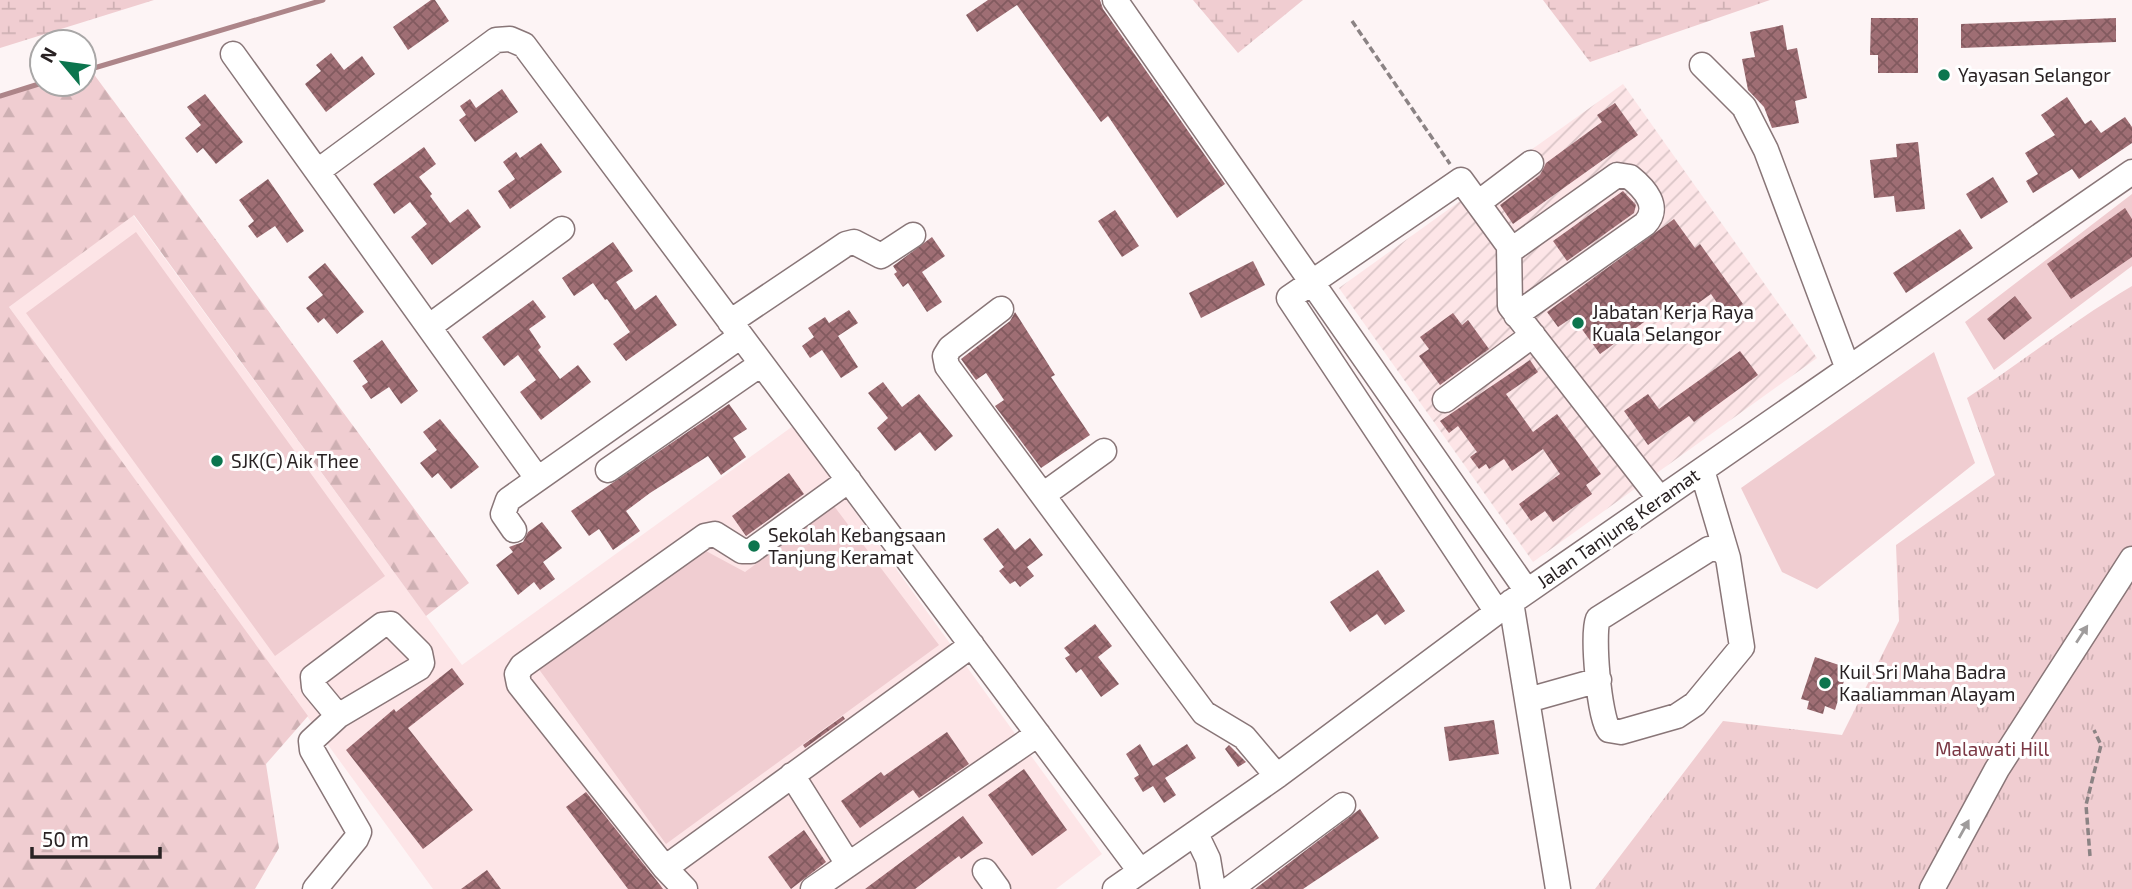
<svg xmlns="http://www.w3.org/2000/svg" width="2132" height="889" viewBox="0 0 2132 889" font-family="'Exo 2',sans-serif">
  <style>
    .built { fill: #fde5e7 }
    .industrial { fill: url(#industrial-furrows) }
    .grass { fill: #f0cdd1 }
    .forest { fill: url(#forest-firs) }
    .wetland { fill: url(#wetland-marsh) }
    .park { fill: url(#park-tufts) }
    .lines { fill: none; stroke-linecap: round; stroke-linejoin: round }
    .stream { stroke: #ad8589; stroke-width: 5 }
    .building { fill: url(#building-cross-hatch) }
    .minor-casing { stroke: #897678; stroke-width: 27 }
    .path { stroke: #8b8384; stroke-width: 3.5; stroke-dasharray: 7 3.5; stroke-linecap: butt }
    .minor { stroke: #fff; stroke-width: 24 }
    .oneway { fill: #9f9c9c }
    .poi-dot { fill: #0c754e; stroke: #fff; stroke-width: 2.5 }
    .labels { text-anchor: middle; stroke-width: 6; stroke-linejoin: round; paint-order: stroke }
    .poi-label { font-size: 19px; fill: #292223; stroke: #fff; text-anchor: start }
    .street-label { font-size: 19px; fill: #292223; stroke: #fff }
    .park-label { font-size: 19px; fill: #7a3743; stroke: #fff }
  </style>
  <defs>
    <pattern id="industrial-furrows" width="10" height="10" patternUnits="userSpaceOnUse" patternTransform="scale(1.75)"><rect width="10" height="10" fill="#fde5e7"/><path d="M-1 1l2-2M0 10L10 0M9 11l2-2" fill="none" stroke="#d9c4c6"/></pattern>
    <pattern id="forest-firs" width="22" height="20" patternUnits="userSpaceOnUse" patternTransform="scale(1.75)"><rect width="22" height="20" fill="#f0cdd1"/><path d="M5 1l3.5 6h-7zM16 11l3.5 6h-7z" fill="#ceb0b3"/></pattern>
    <pattern id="wetland-marsh" width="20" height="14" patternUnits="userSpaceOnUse" patternTransform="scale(1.75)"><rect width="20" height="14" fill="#f0cdd1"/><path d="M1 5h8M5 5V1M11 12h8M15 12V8" fill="none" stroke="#ceb0b3"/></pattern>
    <pattern id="park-tufts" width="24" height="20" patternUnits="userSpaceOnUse" patternTransform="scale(1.75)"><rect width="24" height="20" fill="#f0cdd1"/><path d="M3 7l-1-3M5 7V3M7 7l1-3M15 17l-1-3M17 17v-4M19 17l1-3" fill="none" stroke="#ceb0b3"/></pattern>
    <pattern id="building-cross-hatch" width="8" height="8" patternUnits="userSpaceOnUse" patternTransform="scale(1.75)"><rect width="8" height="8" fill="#9f6e74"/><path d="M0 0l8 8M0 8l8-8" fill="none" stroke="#825a5f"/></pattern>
  </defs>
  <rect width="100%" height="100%" fill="#fdf4f5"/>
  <path class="built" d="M133,215L462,665L793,426L1102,854L1056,889H433L9,307Z"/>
  <path class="industrial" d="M1623,84L1817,358L1533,562L1339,288Z"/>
  <path class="grass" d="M2132,194V266L1994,370L1965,322Z
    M136,232L385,576L275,656L26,313Z
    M1934,352L1975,463L1817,589L1782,572L1741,488Z
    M834,506L939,645L666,844L538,668L706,551L745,572Z"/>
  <path class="forest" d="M90,69L469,583L426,616L134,215L9,307L308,716L266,764L279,848L255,889H0V96L42,83L84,84V71Z"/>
  <path class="wetland" d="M0,0H154L0,48Z
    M1193,0H1303L1238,53Z
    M1543,0H1770L1590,62Z"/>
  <path class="park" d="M2132,286V889H1595L1723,721L1842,735L1899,621L1896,545L1995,475L1967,398C2023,361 2075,320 2132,286Z"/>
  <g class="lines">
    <path class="stream" d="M84,71L323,0
      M0,96L42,83"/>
  </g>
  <path class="building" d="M431,0H435L449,21L408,50L393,27Z
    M988,0H1100L1103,9L1225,184L1177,218L1108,116L1101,122L1017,5L977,32L966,15Z
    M1871,18H1918V73H1878V55H1870Z
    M2116,18V42L1961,48V24Z
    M1783,25L1787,50L1797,48L1807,98L1795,101L1799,123L1772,128L1764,107L1748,90L1742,59L1755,57L1750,32Z
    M331,53L344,70L362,56L375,74L326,112L305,84L321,71L316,65Z
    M502,89L518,112L475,142L459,120L466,115L460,106L470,99L476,108Z
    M205,94L243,142L216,164L203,148L197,153L185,138L201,125L187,107Z
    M2067,97L2085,124L2091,120L2101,133L2125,117L2132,127V143L2079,179L2072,169L2033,193L2026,181L2038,174L2025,153L2055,135L2041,115Z
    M1615,103L1638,135L1513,224L1500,205L1540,175L1546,163L1602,122L1597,115Z
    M1918,142L1925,209L1896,212L1894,196L1874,198L1870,160L1897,157L1896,144Z
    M541,143L562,172L510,209L498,191L515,179L503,162L516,152L520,158Z
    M424,147L436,164L419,177L432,194L430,196L450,223L468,209L481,227L432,265L411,237L427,224L410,202L394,214L373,184Z
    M1993,177L2008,202L1981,219L1966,194Z
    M268,179L304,231L287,243L275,226L257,238L248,226L254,221L239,200Z
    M1623,191L1636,205L1634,213L1567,261L1553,241Z
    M2125,208L2132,219V257L2071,299L2047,264Z
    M1115,210L1139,246L1122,257L1098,221Z
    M1674,219L1695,248L1700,244L1743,304L1726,316L1711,294L1679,317L1669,304L1600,354L1573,317L1558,327L1547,312Z
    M1960,229L1973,248L1906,293L1893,273Z
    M932,237L945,256L922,272L942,302L927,312L908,283L903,287L894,274L897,272L893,266Z
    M613,242L633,271L616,282L635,310L656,295L677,325L626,361L613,344L630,332L607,299L605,300L593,283L574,296L562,278Z
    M1253,261L1265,285L1201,318L1189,293Z
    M325,263L364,312L337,334L324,318L318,323L306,308L323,295L308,277Z
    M2015,296L2032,318L2004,340L1987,319Z
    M533,300L546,317L529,329L541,347L538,350L560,379L578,365L591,382L541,420L520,392L536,380L518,355L504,366L482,337Z
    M849,310L858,323L838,336L858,367L841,378L822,350L810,358L802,346L814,337L808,328L825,317L829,323Z
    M1015,312L1055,375L1051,377L1090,435L1041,468L995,406L1004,400L986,373L976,380L961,359L1010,321Z
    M1453,313L1462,325L1468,320L1489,349L1440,385L1419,356L1429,349L1420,337Z
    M382,340L418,391L401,404L389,387L371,399L362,386L368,382L353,361Z
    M1740,351L1758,375L1694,422L1689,416L1648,445L1624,411L1648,394L1659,409Z
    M1530,360L1538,372L1506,394L1533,432L1557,414L1601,474L1586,485L1592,494L1553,522L1545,511L1531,521L1519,504L1560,474L1543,449L1512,471L1504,459L1489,469L1486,464L1479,469L1470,457L1477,452L1458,426L1449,433L1440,421Z
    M883,382L902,407L919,394L953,436L935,451L920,432L895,451L877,428L888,418L868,393Z
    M729,404L747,429L733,438L746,457L721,475L708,456L650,493L626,511L640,531L613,550L599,529L589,536L571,511Z
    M440,419L479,467L451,489L438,473L432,478L420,463L437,450L423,432Z
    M789,473L804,494L746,536L732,516Z
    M542,522L562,548L543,562L555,579L540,590L534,582L518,595L496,565L513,552L509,547L523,542L528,532Z
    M998,528L1015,550L1030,538L1043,555L1027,567L1034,576L1020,587L1015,581L1010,584L999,571L1004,567L983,539Z
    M1378,570L1405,611L1385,625L1377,614L1350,632L1330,602Z
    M1095,624L1112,646L1098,657L1119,684L1101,697L1081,669L1076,673L1065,658L1070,655L1064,648Z
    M1815,657L1848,668L1835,710L1825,706L1823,714L1807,709L1809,701L1801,699Z
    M452,668L464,684L408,728L473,810L423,849L346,750L394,709L396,712Z
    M843,716L845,719L805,748L803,745Z
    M1494,720L1499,754L1449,761L1444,727Z
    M947,732L969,764L919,798L913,790L860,828L841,801L881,772L884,776Z
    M1140,744L1153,766L1187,744L1196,758L1165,778L1176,795L1164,803L1153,786L1143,792L1134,778L1139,775L1126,754Z
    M1229,745L1246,762L1238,767L1225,749Z
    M1024,769L1067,830L1032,856L988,795Z
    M586,792L657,881L663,889H628L566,807Z
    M1360,809L1379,838L1303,889H1255Z
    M963,816L983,843L961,859L959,856L915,889H865Z
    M804,830L826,862L791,889L768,857Z
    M487,870L501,889H461Z"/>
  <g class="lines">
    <defs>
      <path id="minor" d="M1115,0L1527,591
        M233,54L537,478
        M1702,65L1744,107L1766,150L1848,369
        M318,171L496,40L510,39L524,45L1140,871
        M1478,203L1531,163
        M1510,251L1617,175L1630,177C1645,189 1661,207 1645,224L1516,315
        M1001,309L950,348L945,356L947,366L1204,713L1244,737L1277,776
        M730,322L846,244L854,242L881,256L913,235
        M430,326L562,229
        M1445,400L1533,335
        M608,470L761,364
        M1702,470L1728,558L1742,647L1695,704L1677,716L1621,732L1609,730C1599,717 1592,634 1598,619L1709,549L1721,548L1728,558
        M849,480L751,551H742L715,534L705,536L522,666L517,674L519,684L665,868L972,645
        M1043,495L1104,451
        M514,530L503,514L508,500L741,336
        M1511,602L1558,889
        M1497,612L1289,298L1461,180L1509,246L1510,306L1660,499
        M1528,700L1599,680
        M792,775L848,864
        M1196,834L1208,859L1213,889
        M665,868L685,889
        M985,871L998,889
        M315,889L356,839L359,832L312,750L311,741L338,716L419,668L422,663L420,653L391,624L382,625L313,677L314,687L338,716
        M813,889L1038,734
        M1115,889L1277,776L1497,612L2132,172
        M1230,889L1343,805
        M1932,889L1997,769L2132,559"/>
    </defs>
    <use href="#minor" class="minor-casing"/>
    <path class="path" d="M1352,21L1450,164
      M2090,856L2086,805L2101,745L2094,730"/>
    <use href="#minor" class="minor"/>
  </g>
  <defs><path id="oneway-solid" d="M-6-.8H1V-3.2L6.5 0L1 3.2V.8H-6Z" transform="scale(1.75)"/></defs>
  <g class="oneway">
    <use href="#oneway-solid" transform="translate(2082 634) rotate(-57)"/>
    <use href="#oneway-solid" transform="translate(1964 829) rotate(-61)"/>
  </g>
  <g class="poi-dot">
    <circle cx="1944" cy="75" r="7"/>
    <circle cx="1578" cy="323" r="7"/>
    <circle cx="217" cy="461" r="7"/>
    <circle cx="754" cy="546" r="7"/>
    <circle cx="1825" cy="683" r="7"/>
  </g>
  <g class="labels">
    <g class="poi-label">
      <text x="1958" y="82">Yayasan Selangor</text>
      <text x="1592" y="319">Jabatan Kerja Raya<tspan x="1592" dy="22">Kuala Selangor</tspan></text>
      <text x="231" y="468">SJK(C) Aik Thee</text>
      <text x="768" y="542">Sekolah Kebangsaan<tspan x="768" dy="22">Tanjung Keramat</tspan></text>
      <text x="1839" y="679">Kuil Sri Maha Badra<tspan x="1839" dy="22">Kaaliamman Alayam</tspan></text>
    </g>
    <g class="street-label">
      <text transform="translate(1618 528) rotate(-35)" y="7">Jalan Tanjung Keramat</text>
    </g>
    <g class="park-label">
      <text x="1992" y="756">Malawati Hill</text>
    </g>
  </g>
  <g transform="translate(63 63) rotate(299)"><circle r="33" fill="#ffffff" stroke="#a9a7a7" stroke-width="2"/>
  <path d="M0-5L12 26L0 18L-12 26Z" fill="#0c754e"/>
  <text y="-10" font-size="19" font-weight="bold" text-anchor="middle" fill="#292223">N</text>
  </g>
  <path d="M32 847v10h128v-10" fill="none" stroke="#292223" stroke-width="3.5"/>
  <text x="42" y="847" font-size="21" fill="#292223" stroke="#ffffff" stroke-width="5" paint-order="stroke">50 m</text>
</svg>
